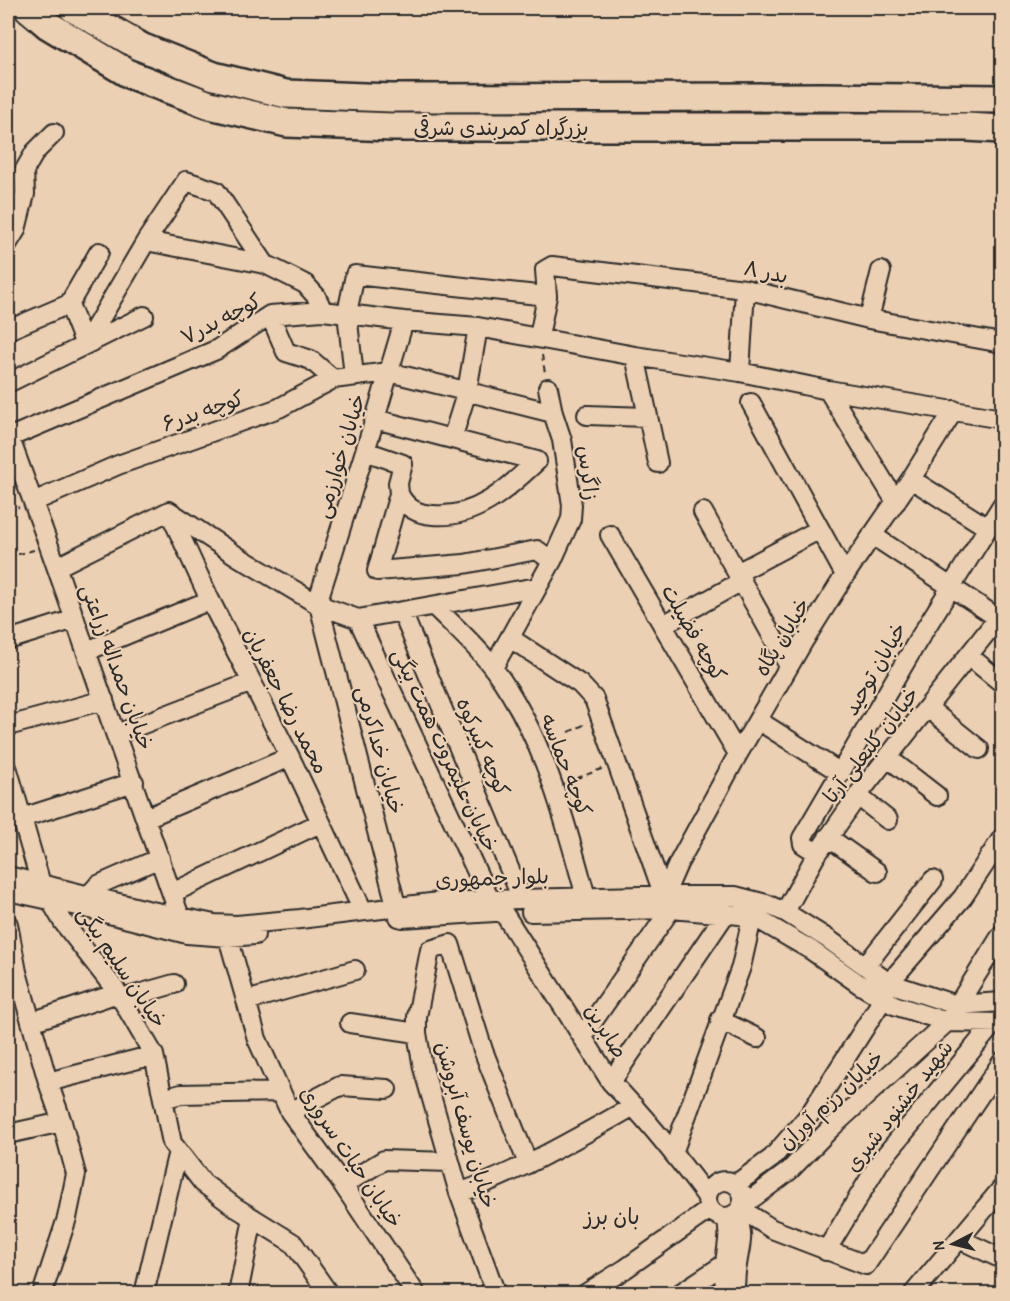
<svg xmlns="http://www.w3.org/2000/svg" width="1010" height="1301" viewBox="0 0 1010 1301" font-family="'Patrick Hand','Playpen Sans Arabic',sans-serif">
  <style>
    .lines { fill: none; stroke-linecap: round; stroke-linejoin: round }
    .minor-casing { stroke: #2b2b2b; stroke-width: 22 }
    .highway-casing { stroke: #2b2b2b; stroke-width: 32 }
    .path { stroke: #2b2b2b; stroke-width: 2; stroke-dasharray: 6 4.5; stroke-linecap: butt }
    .minor { stroke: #ecd0b3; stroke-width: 18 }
    .highway { stroke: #ecd0b3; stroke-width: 27 }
    .labels { text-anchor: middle; stroke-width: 4.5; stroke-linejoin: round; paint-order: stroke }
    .street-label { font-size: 21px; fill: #2b2b2b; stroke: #ecd0b3 }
    .neighbourhood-label { font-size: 22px; fill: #2b2b2b; stroke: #ecd0b3 }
  </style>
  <rect width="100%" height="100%" fill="#ecd0b3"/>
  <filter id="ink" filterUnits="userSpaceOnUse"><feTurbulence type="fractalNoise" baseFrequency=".0167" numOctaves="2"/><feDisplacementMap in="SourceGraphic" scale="12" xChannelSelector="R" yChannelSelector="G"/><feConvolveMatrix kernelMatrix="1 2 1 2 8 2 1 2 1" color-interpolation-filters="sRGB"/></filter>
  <g filter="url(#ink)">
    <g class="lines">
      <defs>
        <path id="minor" d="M146,241L265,264L305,284L316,296L323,311
          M8,243L16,230L25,194L24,171L35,152L54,133
          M69,304L85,345
          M270,315L286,352L311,360L333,379
          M869,319L881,271
          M8,330L69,304L99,252
          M539,337L547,296L545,270L552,266L745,289L869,319L1002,343
          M85,345L146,241L186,181L216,191L265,264
          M635,356L658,463
          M740,372L745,289
          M354,376L347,313L355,275L547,296
          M8,383L144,316
          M828,390L896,502
          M751,403L845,575
          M587,415L647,417
          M375,419L537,461
          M8,433L49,546L180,917
          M8,438L216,350L270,315L323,311L404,321L478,327L635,356L740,372L828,390L1002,419
          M452,439L467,391L478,327
          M365,451L403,464L398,483L399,494L377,571L464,564L537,550L552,561
          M911,479L988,528
          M399,494C406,508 417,514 433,515C476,519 507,489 537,461
          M33,502L118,465L279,408L333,379L389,372L553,413
          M169,511L210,600L290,757L363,911
          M169,511L237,556L319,605L358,619L537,587
          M703,512L789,666
          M610,535L738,754
          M872,535L998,618
          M57,567L169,511
          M737,573L820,529
          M434,606C454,626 477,646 494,669C544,737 564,817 586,897
          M402,612L522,899
          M358,619L490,900
          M663,625L742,581
          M510,638L580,684L594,699L664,896
          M8,640L75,619
          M87,651L210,600
          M969,656L1002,683
          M493,668L552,561L571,519L572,505L562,440L553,413L548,388
          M928,708L979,749
          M759,721L841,773
          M8,726L104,700
          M117,734L252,682
          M888,758L937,796
          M8,770L41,884L63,922L118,993L154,1055L172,1143L203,1183L235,1207L293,1243L329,1294
          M858,796L888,820
          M22,818L134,782
          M146,818L290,757
          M828,837L877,872
          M817,853L803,844L802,838L917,642L1002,505
          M8,876L147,910L214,924L237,925L300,919L447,901L641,896H735L766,904L785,912L828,939L889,983L956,1005L1002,1002
          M8,891L82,907L187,934L228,937L255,935
          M172,893L320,823
          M89,895L98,885L160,858
          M664,896L678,864L738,754L803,642L845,575L911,479L954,410
          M503,912L611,1082C646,1118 677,1157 707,1197
          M531,912L671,909L740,915L761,921L811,950L859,984L894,1005L947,1022L1002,1023
          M785,912L815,857L861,791L1002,613
          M399,917L319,605L320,594L375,419L404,321
          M402,918L494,912
          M8,924L17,972L48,1082L62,1122L76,1174L67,1218L42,1294
          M228,937L257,1039L290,1112L343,1185L416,1294
          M866,965L933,880
          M121,999L174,984
          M246,1001L355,970
          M720,1020L757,1038
          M31,1022L118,993
          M350,1023L417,1033
          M582,1037L671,909
          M48,1082L154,1055
          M611,1082L726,913
          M163,1099L181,1094L280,1092
          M290,1112L340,1086L387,1089
          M8,1134L62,1122
          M673,1153L741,967L752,918L757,908
          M707 1199a18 18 0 1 1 36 0a18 18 0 1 1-36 0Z
          M736,1184L772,1158L810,1114L883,999L889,983L963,897L1002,838
          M343,1185L384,1160L450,1162
          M459,1193C521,1171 577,1138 634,1106
          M742,1206L789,1171L831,1128L947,1022L1002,934
          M741,1209L772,1229L866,1265L1002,1062
          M726,1217C734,1244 718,1265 727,1294
          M959,1239L1002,1259
          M826,1251L879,1163L994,1023
          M144,1294L178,1151
          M238,1294L253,1218
          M496,1294L459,1193L423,1068L417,1033V1017L430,950L450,944L483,1050L528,1164
          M585,1294L625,1269L710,1209
          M679,1294L723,1265
          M734,1294C736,1284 735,1274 737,1265C741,1239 744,1240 737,1213
          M913,1294L1002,1188"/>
        <path id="highway" d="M28,8L48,25L131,75L210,105L287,123L393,127H967L1002,129
          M73,8L141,47L214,76L286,94L391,98L822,97L1002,99"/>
      </defs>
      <use href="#minor" class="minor-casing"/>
      <use href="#highway" class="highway-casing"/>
      <path class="path" d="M542,355L545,373
        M8,512L19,507
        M8,557L34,550
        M569,732L588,723
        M567,782L604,768"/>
      <use href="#minor" class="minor"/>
      <use href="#highway" class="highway"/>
    </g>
  </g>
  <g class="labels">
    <g class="street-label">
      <text x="501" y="135">بزرگراه کمربندی شرقی</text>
      <text transform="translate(766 272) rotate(12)" y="7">بدر ۸</text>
      <text transform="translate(221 319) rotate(-27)" y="7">کوچه بدر۷</text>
      <text transform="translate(203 411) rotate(-19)" y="7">کوچه بدر۶</text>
      <text transform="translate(340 456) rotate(-73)" y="7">خیابان خوارزمی</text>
      <text transform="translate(588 473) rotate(83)" y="7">زاگرس</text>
      <text transform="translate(694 633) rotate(60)" y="7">کوچه فضیلت</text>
      <text transform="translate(782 637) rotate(-59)" y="7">خیابان پگاه</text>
      <text transform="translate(117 667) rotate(70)" y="7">خیابان حمداله زراعتی</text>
      <text transform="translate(875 669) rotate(-60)" y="7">خیابان توحید</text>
      <text transform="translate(286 701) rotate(63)" y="7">محمد رضا جعفریان</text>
      <text transform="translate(871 745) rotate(-52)" y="7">خیابان کلبعلی آرتا</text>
      <text transform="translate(483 747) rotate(67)" y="7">کوچه کبیرکوه</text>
      <text transform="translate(380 750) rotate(75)" y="7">خیابان خداکرمی</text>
      <text transform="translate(445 750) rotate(65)" y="7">خیابان علیمروت همت بیگی</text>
      <text transform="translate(566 765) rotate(69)" y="7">کوچه حماسه</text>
      <text transform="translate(492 878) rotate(-2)" y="7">بلوار جمهوری</text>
      <text transform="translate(122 967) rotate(56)" y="7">خیابان سلیم بیگی</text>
      <text transform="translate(606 1031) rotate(58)" y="7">صابرین</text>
      <text transform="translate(831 1100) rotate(-43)" y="7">خیابان رزم آوران</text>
      <text transform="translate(899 1106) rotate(-52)" y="7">شهید خشنود شیری</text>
      <text transform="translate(466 1125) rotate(74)" y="7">خیابان یوسف آبروشن</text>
      <text transform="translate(351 1157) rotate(56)" y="7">خیابان حیات سروری</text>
    </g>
    <g class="neighbourhood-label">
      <text x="612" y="1224">بان برز</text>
    </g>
  </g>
  <rect width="1010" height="1301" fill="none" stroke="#ecd0b3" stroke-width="30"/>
  <rect x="15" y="15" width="980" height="1271" fill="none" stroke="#2b2b2b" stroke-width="2" filter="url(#ink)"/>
  <g transform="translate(953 1244) rotate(263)" stroke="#ecd0b3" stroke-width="4.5" paint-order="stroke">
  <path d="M0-4.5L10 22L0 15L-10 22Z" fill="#2b2b2b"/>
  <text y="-9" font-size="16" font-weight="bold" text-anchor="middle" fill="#2b2b2b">N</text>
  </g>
</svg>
